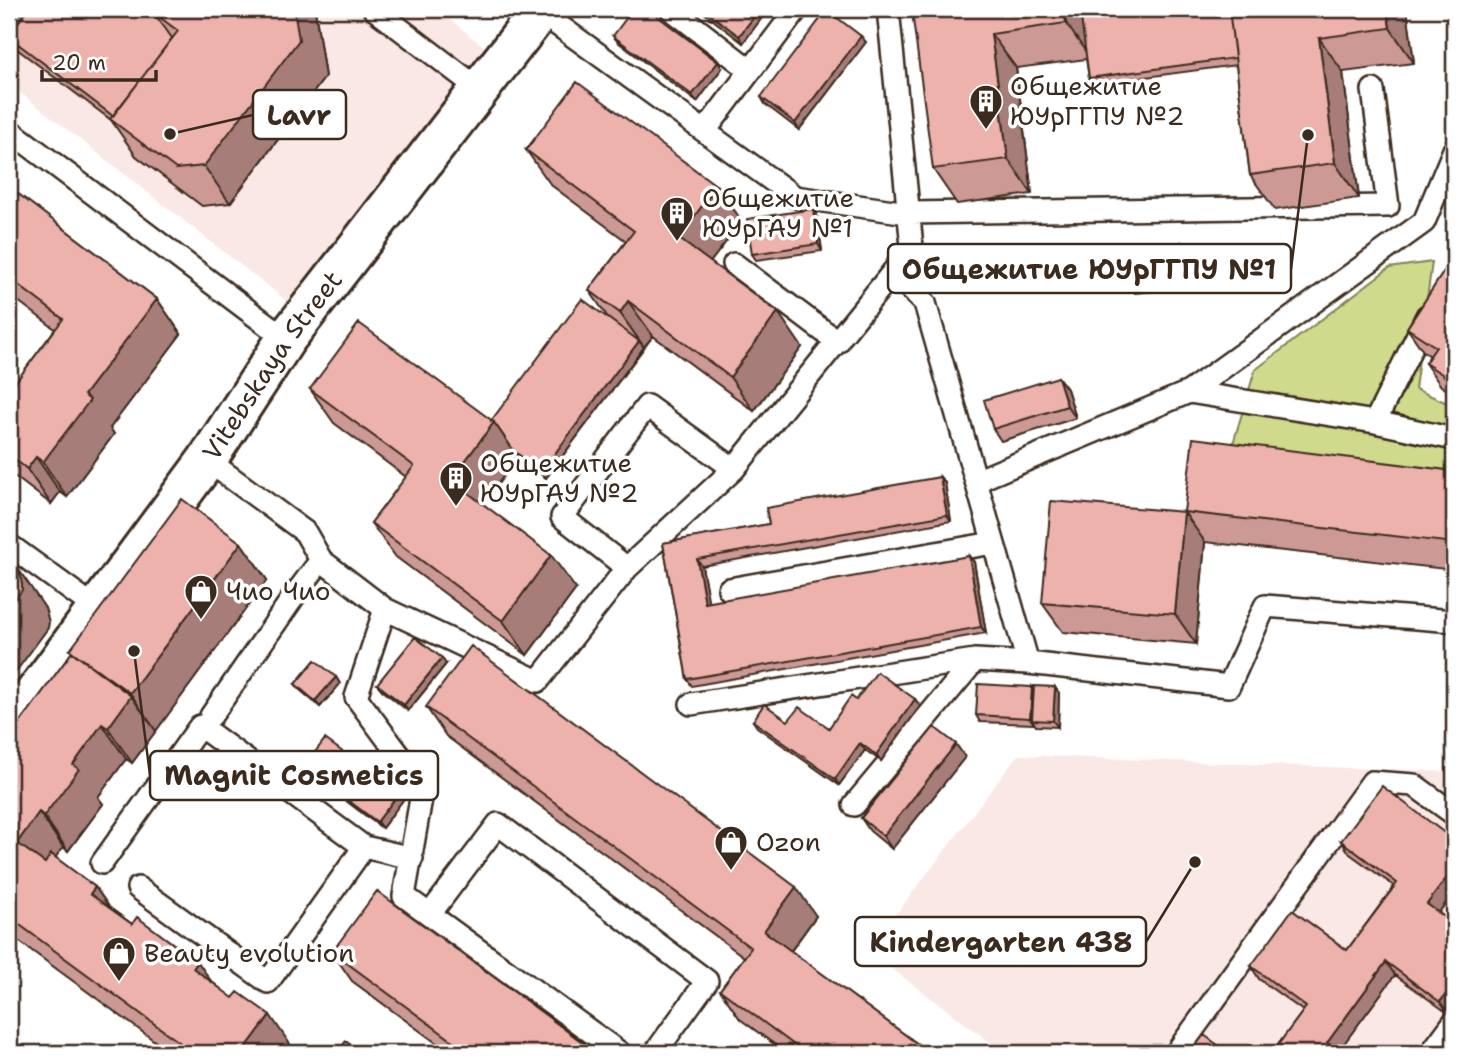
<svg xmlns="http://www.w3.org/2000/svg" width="1463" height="1062" viewBox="0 0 1463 1062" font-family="'Shantell Sans',sans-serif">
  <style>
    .built { fill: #fae8e6 }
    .green { fill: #cfda8d; stroke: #858256; stroke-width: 2 }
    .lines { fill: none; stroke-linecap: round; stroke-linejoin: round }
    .lane-casing { stroke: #3b2a1e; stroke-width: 26 }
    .street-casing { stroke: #3b2a1e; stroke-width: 44 }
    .lane { stroke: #fff; stroke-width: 21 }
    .street { stroke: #fff; stroke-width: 38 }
    .wall { fill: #cc9994; stroke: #3b2a1e; stroke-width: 2 }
    .shaded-wall { fill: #a67d78; stroke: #3b2a1e; stroke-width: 2 }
    .building { fill: #edb2ac; stroke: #3b2a1e; stroke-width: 2 }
    .labels { text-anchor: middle; stroke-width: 7; stroke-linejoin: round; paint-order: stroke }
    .poi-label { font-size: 26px; fill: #3b2a1e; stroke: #fff; text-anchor: start }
    .street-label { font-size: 26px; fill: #3b2a1e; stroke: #fff }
    .leader { fill: none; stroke: #3b2a1e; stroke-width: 2.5 }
    .callout-dot { fill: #3b2a1e; stroke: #fff; stroke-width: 2.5 }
    .callout { fill: #fff; stroke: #3b2a1e; stroke-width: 2.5 }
    .callout-label { font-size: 28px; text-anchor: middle; font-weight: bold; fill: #3b2a1e }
  </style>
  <rect width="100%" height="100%" fill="#fff"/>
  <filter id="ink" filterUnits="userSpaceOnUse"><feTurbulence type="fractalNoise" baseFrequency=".0143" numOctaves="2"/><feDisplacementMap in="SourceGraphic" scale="14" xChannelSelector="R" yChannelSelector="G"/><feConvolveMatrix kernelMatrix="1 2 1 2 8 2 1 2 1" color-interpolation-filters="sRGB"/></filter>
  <g filter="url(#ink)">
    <path class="built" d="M9,9H437L488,50L292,305L9,84Z
      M1018,755L1454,772V1053H1005L868,951Z"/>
    <path class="green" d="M1432,262L1415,389L1454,406V478L1232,447L1255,370L1389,268Z"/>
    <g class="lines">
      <defs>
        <path id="lane" d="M374,9L479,89
          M671,9L750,70
          M540,12L795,197L908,213L1388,206L1373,90
          M9,130L286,339
          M705,131L797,9
          M734,264L838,342
          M893,272L925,303L1028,663L1229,686L1265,606L1454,621
          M1189,392L1375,422L1454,439
          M1375,422L1427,316
          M207,460L305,532L321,560L385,609L538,681L627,568L734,469L893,272L912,247L888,9
          M976,481L1189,392L1424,222L1454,150
          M9,545L97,609
          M627,568L562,517L647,406L734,469
          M729,589L993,543
          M385,609L356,697L423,787L404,896L620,1053
          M691,704L975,660L1028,663
          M211,716L292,599L321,560
          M854,805L975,660
          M102,863L200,726L364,847
          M138,888L268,982L364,847L412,858
          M430,914L498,824L707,981L655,1053
          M1176,1053L1372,782L1414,785L1454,814
          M1431,1053L1454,1022"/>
        <g id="street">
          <path id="s1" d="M9,728L207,460L286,339L542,9"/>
        </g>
      </defs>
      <use href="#lane" class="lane-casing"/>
      <use href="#street" class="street-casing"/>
      <use href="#lane" class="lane"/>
      <use href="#street" class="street"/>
    </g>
    <path class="wall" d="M9,9L315,10L325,77L230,203L202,206L136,156L111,120L9,43Z
      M699,9H766L767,11L743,43Z
      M936,9H1407L1414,63L1343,72L1359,198L1275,210L1250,175L1236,65L1093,84L1089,78L1086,59L1016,68L1032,194L957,204L933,169Z
      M613,36L722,68L697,102L618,42Z
      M866,42L799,130L765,104L761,97Z
      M526,150L742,221L710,262L802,347L754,411L653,336L546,478L518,457L483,504L576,589L527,655L396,557L371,523L406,477L334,423L310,389L491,421L609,319L589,290L626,241L551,185Z
      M9,187L157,299L181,334L110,428L114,434L67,497L60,492L51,504L9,472V391L55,329L9,294Z
      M817,215L822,251L756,260L752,254Z
      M1187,249L1191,287L1135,293L1131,287Z
      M1454,256V394L1441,386L1425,363L1430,356L1423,351L1407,328Z
      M1058,377L1067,389L1076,418L1001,441L993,429Z
      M1454,471V570L1205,542L1196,644L1063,632L1042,603L1184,512Z
      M940,477L945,483L951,521L702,566L708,603L974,562L986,633L692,686L687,679L663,543L769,524Z
      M241,543L267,580L132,763L126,759L98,797L103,804L68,851L63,847L55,858L95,887L110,908L211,981L294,1050L292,1053H171L9,934V738L72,652L70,650Z
      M446,664L408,711L382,690L377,684Z
      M336,677L340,684L320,707L300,690L295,684Z
      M1033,690L1059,693L1058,727L1036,726L1034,723V724L980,722L976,715Z
      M915,699L920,706L881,761L865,750L839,785L757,727L753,721H788L829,728L856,700Z
      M426,707L816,916L791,951L930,1053H786L740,1019L720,990L744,957L446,736Z
      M965,757L892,849L870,831L861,818Z
      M304,767L399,793L403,800L382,828L309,773Z
      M1341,841L1454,892L1439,912L1449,1014L1395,975L1338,1051L1272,1053L1303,1011L1259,979L1251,966L1347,950L1394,886L1350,854Z
      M332,952L597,1053H450L352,981Z"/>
    <path class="shaded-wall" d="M14,9H47L9,37V16Z
      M294,9H314L315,10L325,77L230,203L204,166Z
      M760,9H766L767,11L743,43L739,36Z
      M1064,9H1083L1090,58L1066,23Z
      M1387,9H1407L1414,63L1390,28Z
      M991,34L1016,68L1032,194L1008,159Z
      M861,36L866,42L799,130L795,123Z
      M1319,38L1343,72L1359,198L1335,163Z
      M718,62L722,68L697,102L692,95Z
      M717,186L742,221L702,273L678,238Z
      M813,209L817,215L822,251L818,244Z
      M1182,243L1187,249L1191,287L1186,281Z
      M157,299L181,334L110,428L114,434L67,497L43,462L84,395Z
      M628,301L653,336L644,347L620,313Z
      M778,312L802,347L754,411L730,377Z
      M639,341L644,347L546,478L541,472Z
      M1058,377L1067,389L1076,418L1067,406Z
      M494,422L518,457L475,514L451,480Z
      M36,457L60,492L51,504L27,469Z
      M940,477L945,483L951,521L947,515Z
      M1184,512L1205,542L1196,644L1175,614Z
      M241,543L267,580L156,731L130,693Z
      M551,555L576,589L527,655L503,621Z
      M969,556L974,562L986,633L981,627Z
      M697,559L702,566L710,610L705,603Z
      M19,570L45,608L49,622L48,628L9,681V607Z
      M442,658L446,664L408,711L404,705Z
      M336,677L340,684L320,707L315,701Z
      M1032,687L1036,694L1032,720L1034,724L1030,718Z
      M1055,687L1059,693L1058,727L1053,721Z
      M131,696L156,731L132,763L108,728Z
      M915,699L920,706L881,761L876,755Z
      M102,724L126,759L98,797L103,804L68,851L44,816L73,765Z
      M860,743L865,750L839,785L835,779Z
      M956,744L965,757L892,849L883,836Z
      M399,793L403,800L382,828L377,822Z
      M39,812L63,847L41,877L17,843Z
      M1454,868V892L1436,916L1427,904Z
      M95,887L119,921L90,894Z
      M796,887L816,916L784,960L764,931Z
      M198,962L222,997L193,968Z
      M1386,962L1395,975L1337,1053L1327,1043Z
      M1454,983V1007L1449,1014L1440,1002Z
      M270,1015L294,1050L292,1053H242Z"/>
    <path class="building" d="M9,9H14L9,16Z
      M28,9H158L154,13L172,38L113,116L9,37V35Z
      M158,9H294L299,40L204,166L176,169L110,119L178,31L154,13Z
      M633,9H648L718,62L692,95L613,36Z
      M703,9H760L739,36Z
      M936,9H1064L1066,23L991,34L1008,159L933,169L912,12Z
      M1087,9H1229L1235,58L1089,78L1080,10Z
      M1229,9H1387L1390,28L1319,38L1335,163L1250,175Z
      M827,10L861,36L795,123L761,97Z
      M577,82L717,186L678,238L778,312L730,377L628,301L620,313L589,290L634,231L526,150Z
      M9,187L157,299L84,395L90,400L43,462L36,457L27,469L9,455V391L63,319L9,278Z
      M813,209L818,244L752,254L747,219Z
      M1182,243L1186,281L1131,287L1127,249Z
      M1454,256V382L1425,363L1436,347L1407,328Z
      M582,299L639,341L541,472L514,451L494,422L491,421Z
      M359,323L494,422L451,480L551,555L503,621L371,523L414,466L310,389Z
      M1058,377L1067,406L993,429L984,400Z
      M1193,438L1454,471V543L1184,512Z
      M940,477L947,515L697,559L705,603L969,556L981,627L687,679L663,543L769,524L766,508Z
      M182,499L241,543L130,693L70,650Z
      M1051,501L1184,512L1175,614L1042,603Z
      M9,558L19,570L22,584V590L9,607Z
      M415,637L442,658L404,705L377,684Z
      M471,646L796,887L764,931L930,1053H805L720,990L751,948L426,707Z
      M72,652L131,696L108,728L102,724L73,765L79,769L44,816L39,812L17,843L45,863L51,854L95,887L90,894L132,924L137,917L198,962L193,968L233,998L238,992L270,1015L242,1053H194L9,917V738Z
      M315,660L336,677L315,701L295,684Z
      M877,672L915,699L876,755L860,743L835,779L753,721L764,704L788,721L799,707L829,728L851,696L856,700Z
      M978,684L1032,687L1030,718L976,715Z
      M1034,686L1055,687L1053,721L1032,720Z
      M934,727L956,744L883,836L861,818Z
      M325,739L399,793L377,822L304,767Z
      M1382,786L1454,840V868L1427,904L1454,924V983L1440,1002L1386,962L1327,1043L1341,1053H1272L1306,1007L1251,966L1292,910L1347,950L1397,883L1341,841Z
      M377,891L597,1053H469L332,952Z
      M1204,1035L1229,1053H1190Z
      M346,1041L361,1053H337Z"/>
  </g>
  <defs>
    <symbol id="building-pin" viewBox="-11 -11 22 30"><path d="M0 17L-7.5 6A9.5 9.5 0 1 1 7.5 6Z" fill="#3b2a1e" stroke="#fff"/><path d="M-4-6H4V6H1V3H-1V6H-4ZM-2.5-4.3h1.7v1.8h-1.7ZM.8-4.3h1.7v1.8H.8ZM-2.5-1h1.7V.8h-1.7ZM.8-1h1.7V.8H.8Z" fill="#fff"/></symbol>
    <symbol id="shop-pin" viewBox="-11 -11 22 30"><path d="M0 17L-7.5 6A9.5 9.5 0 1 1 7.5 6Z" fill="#3b2a1e" stroke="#fff"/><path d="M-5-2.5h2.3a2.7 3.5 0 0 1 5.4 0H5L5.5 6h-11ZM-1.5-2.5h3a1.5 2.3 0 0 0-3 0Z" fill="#fff"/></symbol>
  </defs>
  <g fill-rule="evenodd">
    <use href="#building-pin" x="967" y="82" width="38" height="52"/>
    <use href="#building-pin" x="658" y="194" width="38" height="52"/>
    <use href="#building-pin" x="437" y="459" width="38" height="52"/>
    <use href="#shop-pin" x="182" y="572" width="38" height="52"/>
    <use href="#shop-pin" x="712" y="823" width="38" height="52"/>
    <use href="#shop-pin" x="100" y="934" width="38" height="52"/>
  </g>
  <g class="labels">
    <g class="poi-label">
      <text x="1010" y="95">Общежитие<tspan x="1010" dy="30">ЮУрГГПУ №2</tspan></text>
      <text x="702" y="207">Общежитие<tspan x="702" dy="30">ЮУрГАУ №1</tspan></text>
      <text x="480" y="472">Общежитие<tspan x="480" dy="30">ЮУрГАУ №2</tspan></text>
      <text x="226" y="600">Чио Чио</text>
      <text x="756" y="851">Ozon</text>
      <text x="144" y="962">Beauty evolution</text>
    </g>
    <g class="street-label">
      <text dy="9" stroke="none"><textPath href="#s1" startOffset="448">Vitebskaya Street</textPath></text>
    </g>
  </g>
  <path class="leader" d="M170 134L253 115M1308 135L1291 269M134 651L150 775M1195 862L1146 942"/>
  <g class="callout-dot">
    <circle cx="170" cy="134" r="7"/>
    <circle cx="1308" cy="135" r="7"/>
    <circle cx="134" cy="651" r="7"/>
    <circle cx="1195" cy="862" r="7"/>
  </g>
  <g class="callout">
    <rect x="253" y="90" width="93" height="49" rx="7"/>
    <rect x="888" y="244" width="403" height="49" rx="7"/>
    <rect x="150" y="751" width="288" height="49" rx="7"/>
    <rect x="855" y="917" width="291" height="49" rx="7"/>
  </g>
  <g class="callout-label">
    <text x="299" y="125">Lavr</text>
    <text x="1089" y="279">Общежитие ЮУрГГПУ №1</text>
    <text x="294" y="785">Magnit Cosmetics</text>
    <text x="1001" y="952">Kindergarten 438</text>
  </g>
  <rect width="1463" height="1062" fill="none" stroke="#fff" stroke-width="35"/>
  <rect x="18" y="18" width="1428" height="1027" fill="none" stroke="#3b2a1e" stroke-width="2.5" filter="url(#ink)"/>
  <path d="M42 70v10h114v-10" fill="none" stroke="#3b2a1e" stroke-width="3.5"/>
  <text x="52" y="70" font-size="21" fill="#3b2a1e" stroke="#ffffff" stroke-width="5" paint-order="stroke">20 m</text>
</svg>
